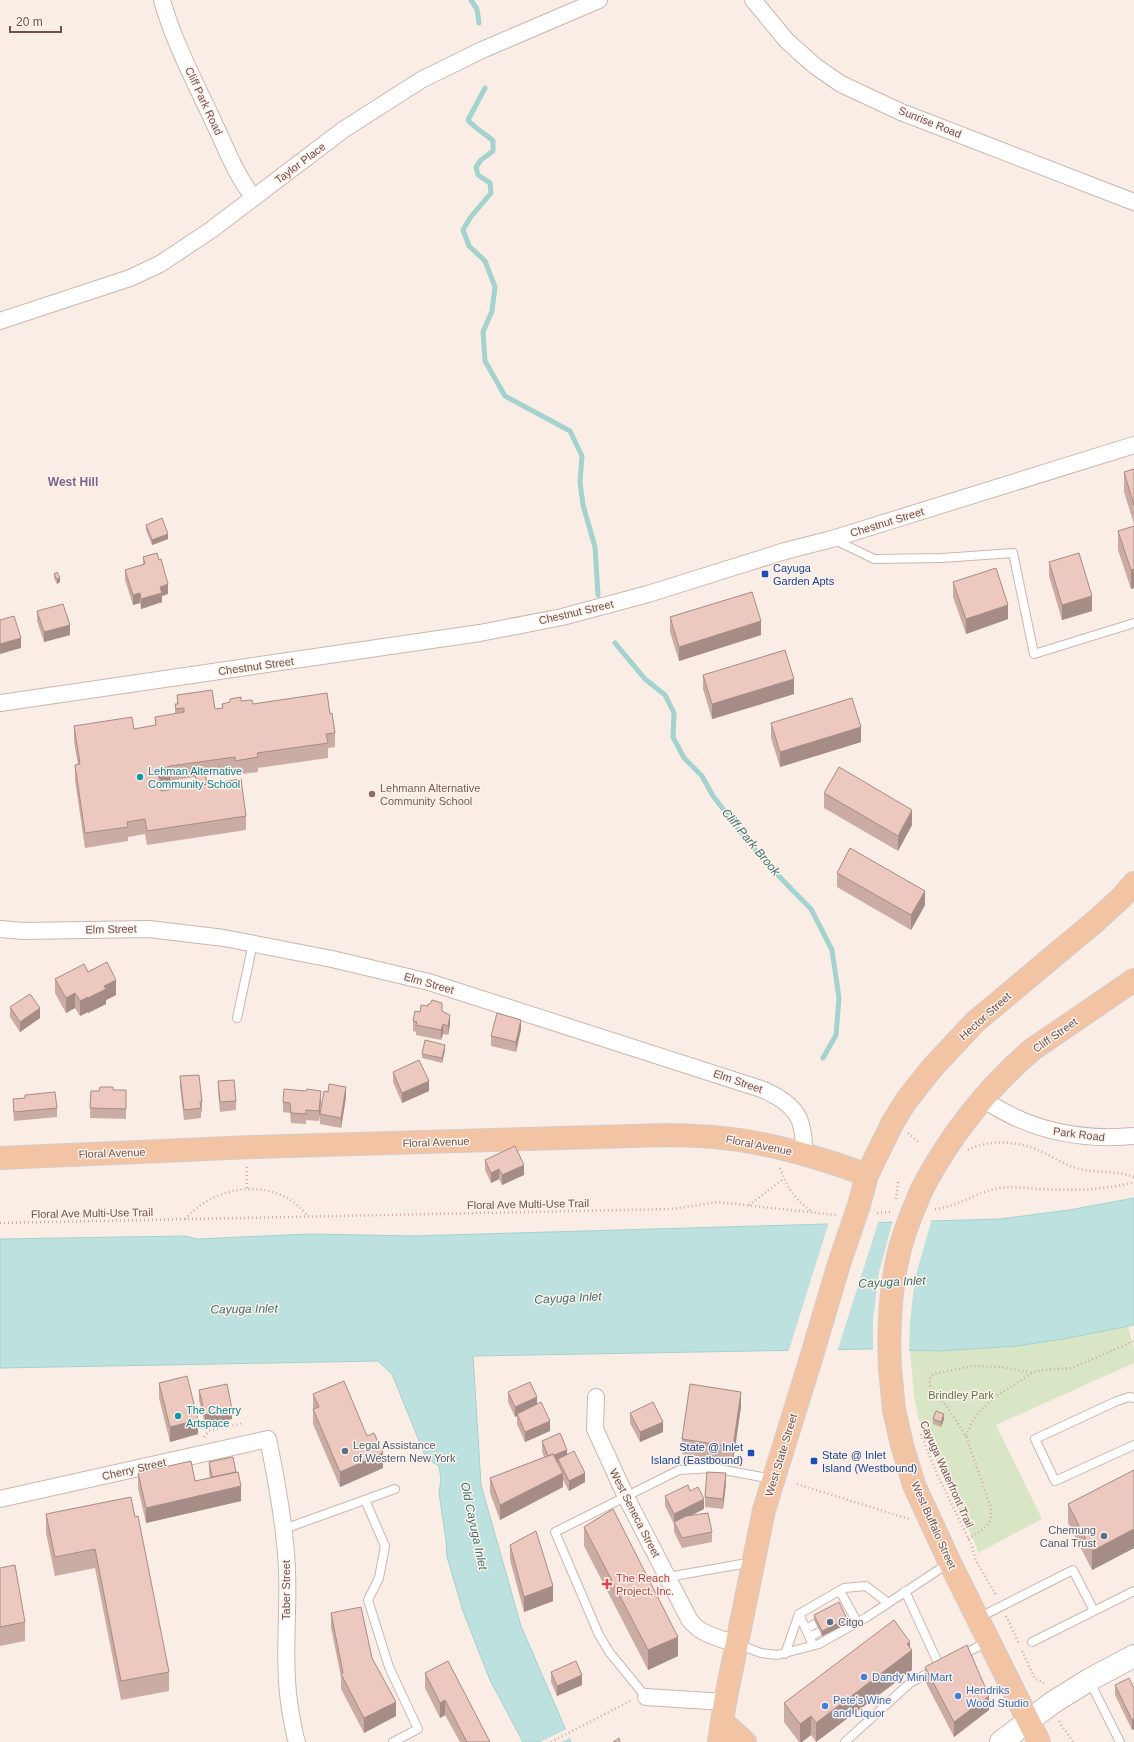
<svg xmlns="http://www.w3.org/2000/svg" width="1134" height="1742" viewBox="0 0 1134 1742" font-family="Helvetica,sans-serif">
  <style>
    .green { fill: #d9e6c5 }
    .water { fill: #bce1de; stroke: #a3d2cf }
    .pier { fill: #faede5 }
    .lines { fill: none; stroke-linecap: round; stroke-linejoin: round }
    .stream { stroke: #a3d2cf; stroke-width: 5 }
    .lane-casing { stroke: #ccb6af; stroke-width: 10 }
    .street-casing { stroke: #ccb6af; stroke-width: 18 }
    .secondary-casing { stroke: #ceb5ad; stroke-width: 24 }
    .primary-casing { stroke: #d4cbca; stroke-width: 24 }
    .path { stroke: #d1aba3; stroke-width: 2.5; stroke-dasharray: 1 3; stroke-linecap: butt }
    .lane { stroke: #fff; stroke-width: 8 }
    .street { stroke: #fff; stroke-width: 16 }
    .secondary { stroke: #fff; stroke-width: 22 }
    .primary { stroke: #f2c4a4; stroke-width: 22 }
    .primary-bridge-casing { stroke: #d4cbca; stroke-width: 24; stroke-linecap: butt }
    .primary-bridge { stroke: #f2c4a4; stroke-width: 22 }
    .wall { fill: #cbaca4; fill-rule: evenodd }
    .shaded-wall { fill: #a58c86 }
    .building { fill: #ecc8bf; stroke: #a58c86 }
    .transit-dot { fill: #1a4fb4; stroke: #fdf2eb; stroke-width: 1.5 }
    .culture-dot { fill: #0f9aa8; stroke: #fdf2eb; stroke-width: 1.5 }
    .education-dot { fill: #8d6e63; stroke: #fdf2eb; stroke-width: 1.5 }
    .service-dot { fill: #5c6f8a; stroke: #fdf2eb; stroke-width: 1.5 }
    .health-dot { fill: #e0444e; stroke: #fdf2eb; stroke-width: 1.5 }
    .shop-dot { fill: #3f7fe0; stroke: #fdf2eb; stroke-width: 1.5 }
    .labels { text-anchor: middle; stroke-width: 3; stroke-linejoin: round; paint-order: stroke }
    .street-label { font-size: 11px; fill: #70524d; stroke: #fdf2eb }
    .transit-label { font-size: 11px; fill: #164399; stroke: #fdf2eb; text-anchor: start }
    .culture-label { font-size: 11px; fill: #0d838f; stroke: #fdf2eb; text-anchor: start }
    .education-label { font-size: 11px; fill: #785e54; stroke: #fdf2eb; text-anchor: start }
    .park-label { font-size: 11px; fill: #5e7446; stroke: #fdf2eb }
    .service-label { font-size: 11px; fill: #4e5e75; stroke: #fdf2eb; text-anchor: start }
    .health-label { font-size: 11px; fill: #be3a42; stroke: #fdf2eb; text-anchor: start }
    .shop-label { font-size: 11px; fill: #366cbe; stroke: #fdf2eb; text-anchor: start }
    .neighbourhood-label { font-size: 12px; font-weight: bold; fill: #77658c; stroke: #fdf2eb }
    .water-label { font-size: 12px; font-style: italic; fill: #427371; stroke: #fdf2eb }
  </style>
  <rect width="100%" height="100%" fill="#faede5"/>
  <path class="green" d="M1128,1326L1134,1349V1363L996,1425L1042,1519L978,1553L975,1543L944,1479L918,1417L914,1396L910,1350C984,1351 1056,1340 1128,1326Z"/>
  <path class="water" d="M1134,1198V1325L1063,1339L1016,1346L940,1351L867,1349L473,1356L481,1485L521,1626L571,1742H523L490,1680L463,1611L447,1557L446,1540L439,1493L441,1479L439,1466L426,1458L392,1374L378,1361L0,1368V1239L185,1236L197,1239L309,1234L412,1236L1000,1219L1069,1210Z"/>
  <path class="pier" d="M932,1219L915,1278L910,1322L909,1352L873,1351V1320L879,1272L893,1220Z
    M879,1220L837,1352L788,1353L829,1222Z
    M567,1729L571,1737L562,1742H540Z"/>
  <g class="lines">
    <path class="stream" d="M471,0L477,9L479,23
      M485,88L468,120C475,129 485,133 493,141V151L481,160L476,167L478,175L490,183L491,193L470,218L463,230L469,246L485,261L495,287L492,311L483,332L485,361L505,396L570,431L582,456L580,482L583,505L595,547L598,595
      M615,643L645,679L665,695L674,713L673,737L684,758L702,776L713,796L762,859L811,909L832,950L839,998L836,1035L823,1058"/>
    <defs>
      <path id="lane" d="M833,539L874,559L942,558L1013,553L1034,654L1134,623
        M237,1018L253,943
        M1134,1398L1129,1397L1117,1401L1035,1439L1055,1481L1134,1445
        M365,1500L385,1546L379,1578L368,1600L389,1667L418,1729L393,1742
        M284,1529L395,1489
        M668,1577L753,1562
        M840,1591L857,1622
        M905,1591L940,1667
        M799,1614L813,1645
        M978,1618L1073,1570L1094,1611
        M806,1629L815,1624
        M810,1637L819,1632
        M1032,1642L1134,1591
        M737,1644L761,1653L777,1655L819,1644L867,1617L949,1563
        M785,1654L799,1614L844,1588L866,1586L888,1603
        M960,1656L989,1641
        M1089,1680L1120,1742
        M646,1697L610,1653L599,1635L555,1532L679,1470L713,1468L773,1479
        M845,1742L910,1683L934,1670"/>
      <path id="street" d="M162,0C173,41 197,86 215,125C227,150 236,176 254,198
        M753,0L787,41L815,66L841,84L901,112L1134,202
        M0,321L130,278L160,264L211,230L343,130L421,80L482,50L599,0
        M0,703L480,633L562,617L648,594L785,551L832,539L1134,445
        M0,929L23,931L149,929L224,938L332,959L429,982L764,1090C797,1105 805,1119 804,1155
        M983,1099C1028,1130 1080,1141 1134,1136
        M596,1397L595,1429L626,1497L689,1619C700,1635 719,1638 737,1644
        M0,1499L268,1439C277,1482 285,1525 287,1569C289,1618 282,1666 291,1715C293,1724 294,1734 297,1742
        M646,1697L725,1702"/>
      <path id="secondary" d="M1001,1742L1052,1703L1089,1680L1134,1656"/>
      <path id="primary" d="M0,1158L253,1147L667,1135C682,1135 698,1136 713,1137C765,1141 818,1157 867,1175
        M922,1189C949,1137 988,1087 1033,1049L1134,980
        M859,1205L867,1175L893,1122L906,1101L932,1068L975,1022L1097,920L1122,897L1134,883
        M890,1368L894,1410L902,1445L914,1485L950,1563L1039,1742
        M722,1721L745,1742
        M719,1742L725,1702L764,1510L809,1365"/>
    </defs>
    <use href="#lane" class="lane-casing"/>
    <use href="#street" class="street-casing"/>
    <use href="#secondary" class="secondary-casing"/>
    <use href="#primary" class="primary-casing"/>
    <path class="path" d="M908,1133L920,1143
      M968,1150C989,1139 1019,1141 1040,1151C1053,1157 1065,1165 1079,1169C1098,1173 1116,1170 1134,1177
      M247,1167V1188
      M780,1168C787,1188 796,1201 813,1212
      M896,1199L898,1182
      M749,1205L783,1179
      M935,1209C957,1207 977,1192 999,1188C1012,1186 1026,1188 1039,1189C1072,1190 1102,1191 1134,1182
      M877,1213L892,1212
      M185,1219C211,1190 257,1178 292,1201C298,1205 303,1211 308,1216
      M0,1223L671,1209L718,1202L836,1215
      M921,1434L937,1474L971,1544L976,1561L996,1595
      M966,1436L972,1422L978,1413L995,1397L1032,1373L1041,1370L1072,1368L1134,1341
      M204,1437L209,1431L243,1423
      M797,1484L909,1519
      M968,1539C983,1529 995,1526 990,1505L966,1436L946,1405L931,1390L929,1380L933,1374L973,1366L1002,1367L1032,1373
      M1006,1616L1019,1644
      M1022,1651L1035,1679L1043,1682L1044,1685
      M1059,1721C1063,1729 1069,1734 1073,1742
      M551,1742L630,1701"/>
    <use href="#lane" class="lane"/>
    <use href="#street" class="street"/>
    <use href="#secondary" class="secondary"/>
    <use href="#primary" class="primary"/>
    <defs>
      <path id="primary-bridge" d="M809,1365L839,1264L859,1205
        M890,1368C888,1324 890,1278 904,1235C909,1219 916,1204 922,1189"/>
    </defs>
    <use href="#primary-bridge" class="primary-bridge-casing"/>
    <use href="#primary-bridge" class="primary-bridge"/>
  </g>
  <path class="wall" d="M1134,469V524L1124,492V472Z
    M146,525L168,539L152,545L146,530Z
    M1134,526V588L1131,589L1118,550V531Z
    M143,557L168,594L162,596V602L141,609L140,603L133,605L125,580V570L143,564Z
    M1049,562L1092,611L1062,620L1049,576Z
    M54,574L60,582L57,584L54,578Z
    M953,582L1008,619L966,634L953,597Z
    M37,611L70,635L44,642L37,621Z
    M670,617L761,635L679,661L670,632Z
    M703,675L794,694L712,719L703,689Z
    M177,695L215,709L222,708V704L230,703V699L253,704L330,714L335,733V747L328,748V758L258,768V772L235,775V771L205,776L207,784L246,816V830L147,845L145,834L128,837V841L85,848L75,780V765H78L74,741V726L134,729L155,726V717L175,714V704H177ZM195,777L197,786L161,791L160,785L170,781Z
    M771,723L861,742L780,767L771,738Z
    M824,793L912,825L898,851L824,808Z
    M837,873L925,905L911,930L837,887Z
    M88,972L116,995L106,1000V1004L88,1013V1012L80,1016L75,1008L66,1013L55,993V979Z
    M10,1007L40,1018L20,1032L10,1017Z
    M442,1011L450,1025L448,1035L443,1034L441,1040L416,1035V1032L413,1031V1021L420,1012Z
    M521,1029L516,1052L491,1046V1036Z
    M445,1050L442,1063L422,1058V1054Z
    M393,1072L429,1091L402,1103L393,1082Z
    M180,1076L202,1102V1112H201V1118L184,1120L180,1086Z
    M218,1081L236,1101V1110L220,1112L218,1091Z
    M113,1090H126V1119L90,1118L91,1091H99Z
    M346,1097L341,1128L320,1124V1114Z
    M13,1099L57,1108V1117L14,1121L13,1109Z
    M321,1100L319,1121L306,1120V1124L291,1123L290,1113L283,1112V1102Z
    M485,1160L524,1175L502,1185L499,1179L491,1183L485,1170Z
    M159,1383L198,1434L170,1442L159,1398Z
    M199,1390L232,1419L205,1425L199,1400Z
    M508,1392L537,1404L550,1431L525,1442L517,1424V1416L515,1417L508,1402Z
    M313,1394L367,1436L383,1468L340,1487L313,1424Z
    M741,1407L733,1461L682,1454V1439Z
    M630,1413L663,1432L640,1442L630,1423Z
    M933,1419H944L941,1427L933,1424Z
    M542,1441L567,1454L585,1482L569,1491L563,1480V1487L500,1520L490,1493V1478L544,1457L542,1451Z
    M209,1462L241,1501L146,1523L138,1488V1473L195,1481L210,1478L209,1472Z
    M1134,1470V1548L1092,1570L1068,1523V1504Z
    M726,1483L723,1509L705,1507V1497Z
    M690,1491L704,1509L692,1515L712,1532V1542L682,1548L674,1532V1524L665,1506V1496Z
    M46,1514L135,1517L169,1672V1691L121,1700L95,1568L55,1576L46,1533Z
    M584,1527L678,1656L648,1670L584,1546Z
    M510,1545L553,1601L524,1612L510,1560Z
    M0,1568L25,1622V1641L0,1646Z
    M331,1613L372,1658L396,1716L364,1733L341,1689V1677L331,1628Z
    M814,1615L847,1624L822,1636L814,1620Z
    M910,1648L912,1670L816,1742L811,1735L802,1742H799L784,1722V1703Z
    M925,1667L989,1710L954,1737L925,1681Z
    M551,1672L582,1685L557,1696L551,1682Z
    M425,1673L490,1742H460L445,1715L440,1718L425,1688Z
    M1115,1685L1134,1688V1729L1132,1730L1115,1695Z"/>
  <path class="shaded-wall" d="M168,534V539L152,545V540Z
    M1134,569V588L1131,589V570Z
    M60,578V582L57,584V579Z
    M168,584V594L162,596V602L141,609V599L160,587Z
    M140,593V603L133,605V595Z
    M1092,596V611L1062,620V605Z
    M1008,605V619L966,634V619Z
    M761,621V635L679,661V647Z
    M70,625V635L44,642V632Z
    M21,638V648L0,654V644Z
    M794,679V694L712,719V704Z
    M861,727V742L780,767V752Z
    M170,766V781L158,785V771Z
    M912,810V825L898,851V836Z
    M925,891V905L911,930V915Z
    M116,980V995L106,1000V1004L88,1013V998L104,986Z
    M75,993V1008L66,1013V998Z
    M88,997V1012L80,1016V1001Z
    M40,1008V1018L20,1032V1022Z
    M450,1015V1025L448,1035V1026Z
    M521,1020V1029L516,1052V1042Z
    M443,1024V1034L441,1040V1030Z
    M445,1045V1050L442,1063V1058Z
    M429,1081V1091L402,1103V1093Z
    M346,1087V1097L341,1128V1118Z
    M321,1091V1100L319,1121V1111Z
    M524,1165V1175L502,1185V1175Z
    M499,1169V1179L491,1183V1173Z
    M741,1392V1407L733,1461V1447Z
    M537,1397V1407L517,1414V1416L515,1417V1407Z
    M232,1409V1419L205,1425V1415Z
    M944,1414V1419L941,1427V1422Z
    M198,1420V1434L170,1442V1427Z
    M550,1421V1431L525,1442V1432Z
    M663,1422V1432L640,1442V1432Z
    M567,1450V1460L558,1459V1464L548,1457Z
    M383,1453V1468L340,1487V1472Z
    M563,1473V1487L500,1520V1505Z
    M585,1473V1482L569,1491V1481Z
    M726,1473V1483L723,1509V1499Z
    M241,1486V1501L146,1523V1508Z
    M704,1499V1509L675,1523L674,1522V1524V1514Z
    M1134,1529V1548L1092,1570V1551Z
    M553,1586V1601L524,1612V1597Z
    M847,1619V1624L822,1636V1631Z
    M678,1637V1656L648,1670V1650Z
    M910,1642V1652L912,1650V1670L816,1742V1723Z
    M582,1675V1685L557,1696V1686Z
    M989,1696V1710L954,1737V1722Z
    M445,1700V1715L440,1718V1703Z
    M396,1702V1716L364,1733V1718Z
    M811,1716V1735L802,1742H800V1724Z
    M1134,1719V1729L1132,1730V1720Z"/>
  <path class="building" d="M1134,469V505L1124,472Z
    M162,518L168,534L152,540L146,525Z
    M1134,526V569L1131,570L1118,531Z
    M157,553L159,560L161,559L168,584L160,587L162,593L141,599L140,593L133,595L125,570L145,564L143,557Z
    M1079,553L1092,596L1062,605L1049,562Z
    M996,568L1008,605L966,619L953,582Z
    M57,572L60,578L57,579L54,574Z
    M752,592L761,621L679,647L670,617Z
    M63,604L70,625L44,632L37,611Z
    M14,616L21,638L0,644V620Z
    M785,650L794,679L712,704L703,675Z
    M212,690L215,709L223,708L222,704L230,702V699L241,697V701L252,700L253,704L327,693L330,714L332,713L335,733L326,734L328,743L257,753L258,757L235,761V757L170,766L158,771L161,791L241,779L246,816L147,831L145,819L127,822L128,827L85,833L75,765L80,764L74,726L132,717L134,729L156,725L155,717L184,712V708L176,709L175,704H178L177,695Z
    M852,698L861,727L780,752L771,723Z
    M839,767L912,810L898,836L824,793Z
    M205,771L207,784L197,786L195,772Z
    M850,848L925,891L911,915L837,873Z
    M107,962L116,980L104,986L106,989L88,998V997L80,1001L75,993L66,998L55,979L84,964L88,972Z
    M30,994L40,1008L20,1022L10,1007Z
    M432,1000L442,1003V1011L450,1015L448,1026L443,1024L441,1030L416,1025L417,1022L413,1021L415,1011L420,1012L421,1005L428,1006V1004H430Z
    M497,1013L521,1020L516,1042L491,1036Z
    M425,1040L445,1045L442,1058L422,1054Z
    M419,1060L429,1081L402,1093L393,1072Z
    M199,1075L202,1102H200L201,1108L184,1110L180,1076Z
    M234,1080L236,1101L220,1102L218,1081Z
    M329,1084L346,1087L341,1118L320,1114L324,1091L328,1092Z
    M100,1087H113V1090H126V1109L90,1108L91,1091H99Z
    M284,1089L306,1091L307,1089L321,1091L319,1111L306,1110V1114L291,1113L290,1103L283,1102Z
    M55,1092L57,1108L14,1112L13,1099L25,1098V1095Z
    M515,1146L524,1165L502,1175L499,1169L491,1173L485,1160Z
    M187,1376L198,1420L170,1427L159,1383Z
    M344,1381L367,1436L374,1433L383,1453L340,1472L313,1409L319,1407L313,1394Z
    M530,1382L537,1397L515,1407L508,1392Z
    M227,1384L232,1409L205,1415L199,1390Z
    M690,1384L741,1392L733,1447L682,1439Z
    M541,1402L550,1421L525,1432L517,1414Z
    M653,1402L663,1422L640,1432L630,1413Z
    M936,1411L944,1414L941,1422L933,1419Z
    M560,1433L567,1450L554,1455L553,1454L548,1456L542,1441Z
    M574,1451L585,1473L569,1481L558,1459Z
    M553,1454L563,1473L500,1505L490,1478Z
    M233,1457L236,1472L212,1477L209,1462Z
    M191,1461L195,1481L238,1472L241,1486L146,1508L138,1473Z
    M1134,1470V1529L1092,1551L1068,1504Z
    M707,1472L726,1473L723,1499L705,1497Z
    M688,1485L690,1491L698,1487L704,1499L674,1514L665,1496Z
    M131,1497L135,1517L138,1516L169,1672L121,1681L95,1549L55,1557L46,1514Z
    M613,1509L678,1637L648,1650L584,1527Z
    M708,1513L712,1532L682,1538L674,1522L686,1516Z
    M536,1531L553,1586L524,1597L510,1545Z
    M15,1565L25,1622L0,1627V1568Z
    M839,1602L847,1619L822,1631L814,1615Z
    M361,1607L372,1658L396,1702L364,1718L341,1674L343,1673L331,1613Z
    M894,1620L910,1642L907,1644L912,1650L816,1723L811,1716L800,1724L784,1703Z
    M967,1645L989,1696L954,1722L925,1667Z
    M448,1661L490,1742H467L445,1700L440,1703L425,1673Z
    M576,1661L582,1675L557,1686L551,1672Z
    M1129,1678L1134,1688V1719L1132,1720L1115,1685Z
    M619,1738L620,1742H613Z"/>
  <g class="transit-dot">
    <rect x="761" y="570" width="8" height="8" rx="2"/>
    <rect x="747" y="1449" width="8" height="8" rx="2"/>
    <rect x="810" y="1457" width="8" height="8" rx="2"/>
  </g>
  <g class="culture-dot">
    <circle cx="140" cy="777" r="4"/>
    <circle cx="178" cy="1416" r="4"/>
  </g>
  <circle class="education-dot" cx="372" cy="794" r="4"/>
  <g class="service-dot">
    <circle cx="345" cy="1451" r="4"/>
    <circle cx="1104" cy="1536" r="4"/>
    <circle cx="830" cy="1622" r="4"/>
  </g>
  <path class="health-dot" d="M605 1578h4v4h4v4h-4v4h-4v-4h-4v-4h4z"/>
  <g class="shop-dot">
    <circle cx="864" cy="1677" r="4"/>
    <circle cx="958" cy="1696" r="4"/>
    <circle cx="825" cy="1706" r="4"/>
  </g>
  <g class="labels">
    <g class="street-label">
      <text transform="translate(204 101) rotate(65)" y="4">Cliff Park Road</text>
      <text transform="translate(930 122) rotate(22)" y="4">Sunrise Road</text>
      <text transform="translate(300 163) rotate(-37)" y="4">Taylor Place</text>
      <text transform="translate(887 522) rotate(-17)" y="4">Chestnut Street</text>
      <text transform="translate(576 612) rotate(-13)" y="4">Chestnut Street</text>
      <text transform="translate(256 666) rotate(-8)" y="4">Chestnut Street</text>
      <text transform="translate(111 929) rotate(-1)" y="4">Elm Street</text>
      <text transform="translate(429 983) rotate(16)" y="4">Elm Street</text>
      <text transform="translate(985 1016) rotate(-42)" y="4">Hector Street</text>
      <text transform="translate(1055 1035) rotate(-35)" y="4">Cliff Street</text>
      <text transform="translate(738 1081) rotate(19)" y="4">Elm Street</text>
      <text transform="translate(1079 1134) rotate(7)" y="4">Park Road</text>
      <text transform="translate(436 1142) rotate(-2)" y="4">Floral Avenue</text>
      <text transform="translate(759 1145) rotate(11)" y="4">Floral Avenue</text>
      <text transform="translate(112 1153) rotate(-2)" y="4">Floral Avenue</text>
      <text transform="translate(528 1204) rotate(-1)" y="4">Floral Ave Multi-Use Trail</text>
      <text transform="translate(92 1213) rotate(-1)" y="4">Floral Ave Multi-Use Trail</text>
      <text transform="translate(781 1455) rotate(-73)" y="4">West State Street</text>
      <text transform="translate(134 1469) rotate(-13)" y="4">Cherry Street</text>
      <text transform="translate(947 1474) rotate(66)" y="4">Cayuga Waterfront Trail</text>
      <text transform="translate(635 1513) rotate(63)" y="4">West Seneca Street</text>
      <text transform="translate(934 1525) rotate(66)" y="4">West Buffalo Street</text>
      <text transform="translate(286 1590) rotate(-90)" y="4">Taber Street</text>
    </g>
    <g class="transit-label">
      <text x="773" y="572">Cayuga<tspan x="773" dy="13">Garden Apts</tspan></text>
      <text x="743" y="1451" text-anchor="end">State @ Inlet<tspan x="743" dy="13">Island (Eastbound)</tspan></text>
      <text x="822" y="1459">State @ Inlet<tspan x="822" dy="13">Island (Westbound)</tspan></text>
    </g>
    <g class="culture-label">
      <text x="148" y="775">Lehman Alternative<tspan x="148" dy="13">Community School</tspan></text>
      <text x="186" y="1414">The Cherry<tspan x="186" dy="13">Artspace</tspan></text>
    </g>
    <g class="education-label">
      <text x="380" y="792">Lehmann Alternative<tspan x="380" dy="13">Community School</tspan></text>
    </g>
    <g class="park-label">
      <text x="961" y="1399">Brindley Park</text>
    </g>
    <g class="service-label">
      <text x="353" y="1449">Legal Assistance<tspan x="353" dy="13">of Western New York</tspan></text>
      <text x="1096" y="1534" text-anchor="end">Chemung<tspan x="1096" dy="13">Canal Trust</tspan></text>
      <text x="838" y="1626">Citgo</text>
    </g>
    <g class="health-label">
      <text x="616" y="1582">The Reach<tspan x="616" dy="13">Project, Inc.</tspan></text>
    </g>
    <g class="shop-label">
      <text x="872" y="1681">Dandy Mini Mart</text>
      <text x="966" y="1694">Hendriks<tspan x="966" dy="13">Wood Studio</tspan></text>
      <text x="833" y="1704">Pete's Wine<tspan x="833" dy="13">and Liquor</tspan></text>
    </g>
    <g class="neighbourhood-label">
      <text x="73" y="486">West Hill</text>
    </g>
    <g class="water-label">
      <text transform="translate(751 842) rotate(50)" y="4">Cliff Park Brook</text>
      <text transform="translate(892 1282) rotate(-3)" y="4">Cayuga Inlet</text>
      <text transform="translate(568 1298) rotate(-3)" y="4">Cayuga Inlet</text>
      <text transform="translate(244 1309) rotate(-1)" y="4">Cayuga Inlet</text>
      <text transform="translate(474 1526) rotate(78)" y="4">Old Cayuga Inlet</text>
    </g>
  </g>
  <path d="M10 26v6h51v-6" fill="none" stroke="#70524d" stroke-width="2"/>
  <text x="16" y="26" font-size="12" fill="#70524d" stroke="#fdf2eb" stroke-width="3" paint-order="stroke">20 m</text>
</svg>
